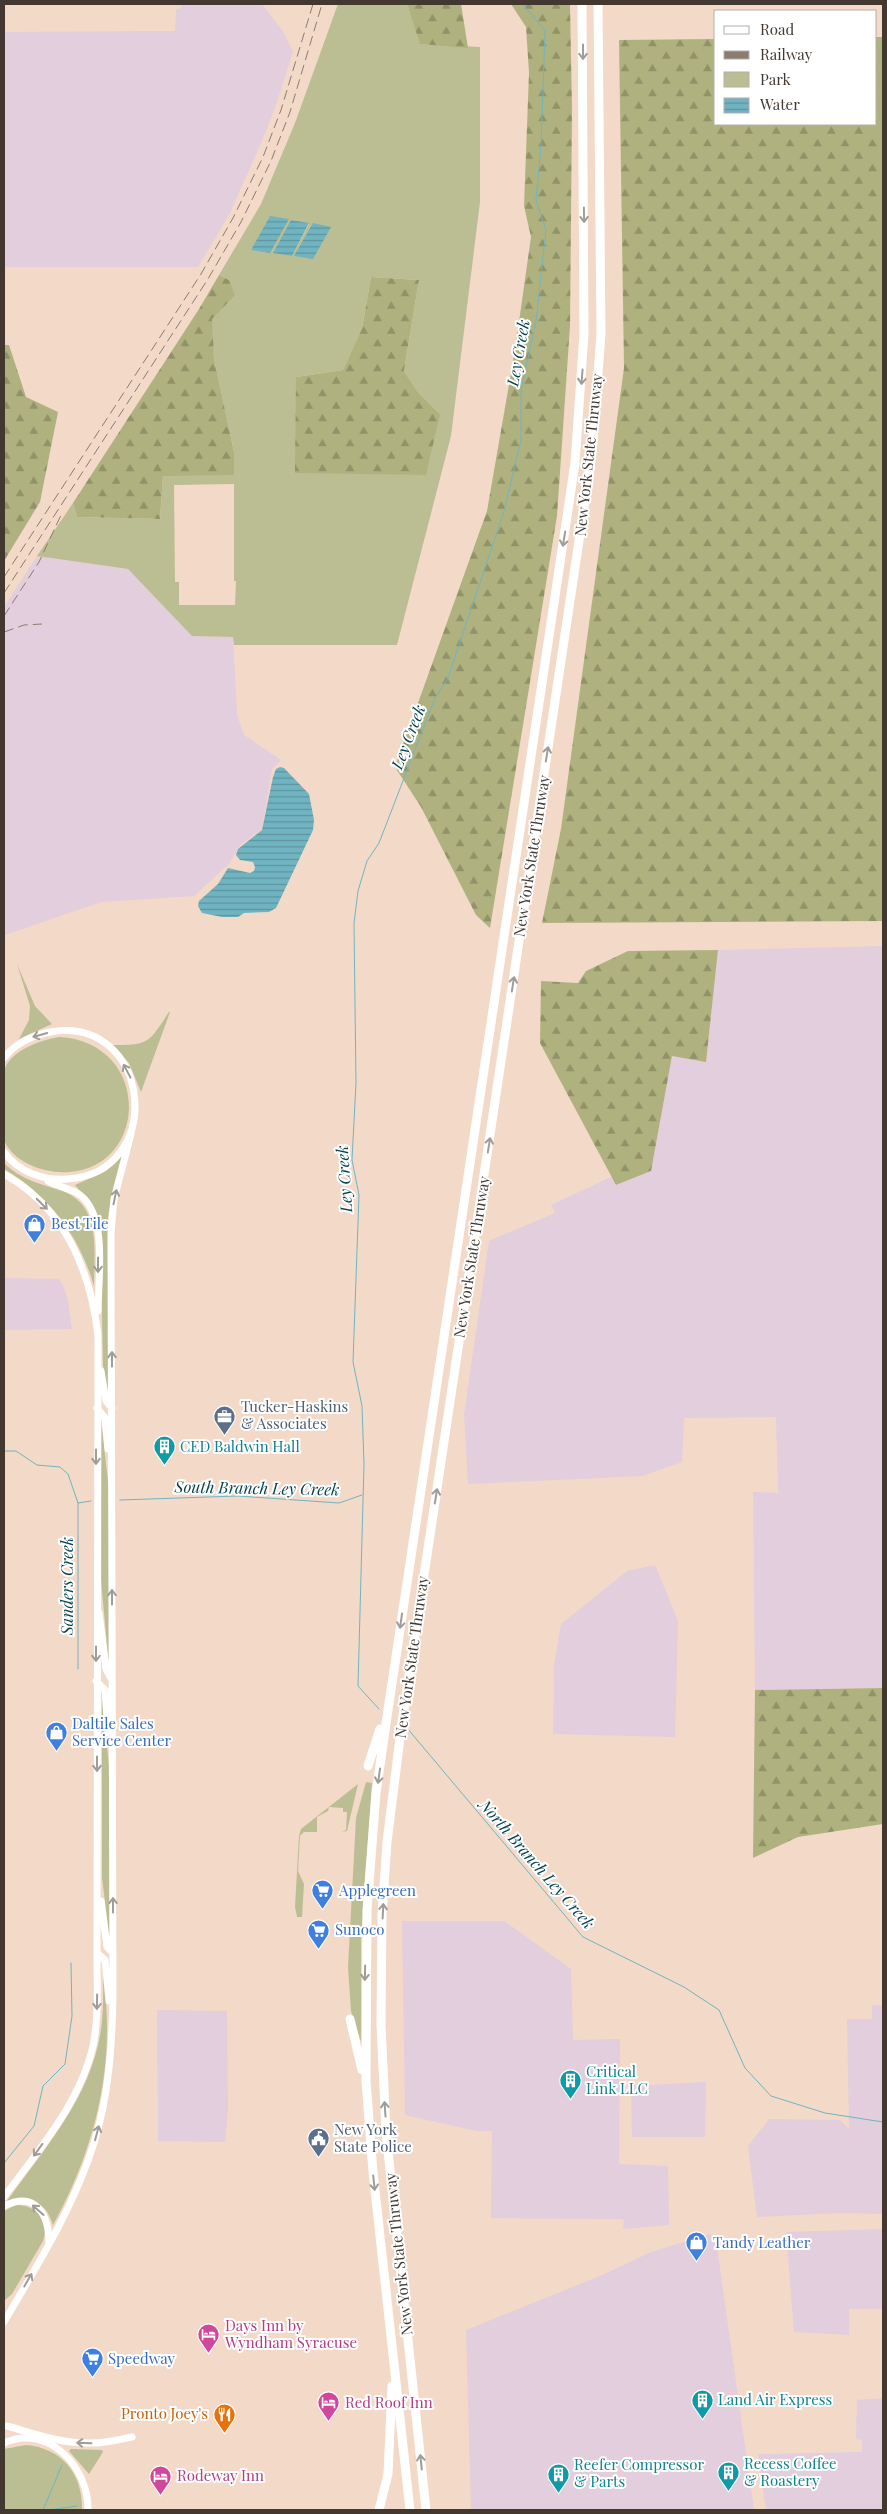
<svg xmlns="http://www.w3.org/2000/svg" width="887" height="2514" viewBox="0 0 887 2514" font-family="'Playfair Display',serif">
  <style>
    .industrial { fill: #e2cedd }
    .green { fill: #bbbe92; fill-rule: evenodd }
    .forest { fill: url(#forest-firs) }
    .water { fill: url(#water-rules) }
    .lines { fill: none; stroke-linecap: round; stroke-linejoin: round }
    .stream { stroke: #71b4c1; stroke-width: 1 }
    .major { stroke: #fff; stroke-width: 7 }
    .highway { stroke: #fff; stroke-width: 9 }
    .rail { stroke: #8c7c70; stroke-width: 1; stroke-dasharray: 10 5; stroke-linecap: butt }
    .oneway { stroke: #a09c98 }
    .labels { text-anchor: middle; stroke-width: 4; stroke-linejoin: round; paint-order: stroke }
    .street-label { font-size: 15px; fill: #423830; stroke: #fff }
    .shop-label { font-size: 15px; fill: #366cbe; stroke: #fff; text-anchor: start }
    .service-label { font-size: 15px; fill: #4e5e75; stroke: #fff; text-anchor: start }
    .culture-label { font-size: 15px; fill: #0d838f; stroke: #fff; text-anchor: start }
    .hotel-label { font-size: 15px; fill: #b23c85; stroke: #fff; text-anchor: start }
    .food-label { font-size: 15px; fill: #c56008; stroke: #fff; text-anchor: end }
    .water-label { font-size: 16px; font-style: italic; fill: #03434d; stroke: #fff }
  </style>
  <defs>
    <pattern id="forest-firs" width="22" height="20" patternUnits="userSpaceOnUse" patternTransform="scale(1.25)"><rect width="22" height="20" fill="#afb27e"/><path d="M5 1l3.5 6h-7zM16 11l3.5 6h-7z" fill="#909268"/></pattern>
    <pattern id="water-rules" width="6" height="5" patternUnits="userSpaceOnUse" patternTransform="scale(1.25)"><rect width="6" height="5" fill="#71b4c1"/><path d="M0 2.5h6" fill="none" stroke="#5e939d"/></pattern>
  </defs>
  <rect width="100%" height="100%" fill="#f3d9c7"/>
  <path class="industrial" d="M182,4H262L284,33L293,52L275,108L261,143L230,213L198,267H4V32L175,31L176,10L181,8Z
    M37,556L128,569L192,636L233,637L237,715L244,735L281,760L272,769L262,829L240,845L229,864L194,896L101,902L5,935L4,607Z
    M883,946V1688L755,1690L753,1492L778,1493L776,1417L684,1418L682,1462L642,1476L468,1484L464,1415L489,1241L555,1213L551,1205L611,1177L616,1185L651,1171L672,1056L706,1061L718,950Z
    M4,1278L59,1279L63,1285L68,1301L72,1329L4,1330Z
    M655,1565L678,1621L675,1737L553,1734L554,1665L561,1624L627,1571Z
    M402,1921H504L571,1969L573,2040L620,2039L619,2164L668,2166L669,2225L623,2229L624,2219L491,2218L492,2131H477L405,2115Z
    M872,2005L883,2006V2214L840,2213L757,2217L748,2146L769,2119L840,2120L849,2129L847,2019H872Z
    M157,2010L227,2011L228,2108L225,2142L158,2141Z
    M706,2082L705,2137H632L631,2086Z
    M883,2229V2309H849V2335L794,2332L786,2232Z
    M710,2234L716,2240L754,2510H471L466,2330L600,2276L651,2252Z
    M883,2398V2510H766L758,2454L862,2452V2440L856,2439L857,2400Z"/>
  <path class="green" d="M338,4H407L421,44L480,47V202L451,436L397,645H234L233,637L192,636L128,569L37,556L73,503L77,517L160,519L163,476L234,452L214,358L211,318L229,280L219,275L261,204L295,123ZM291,220L309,224L292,256ZM371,277L419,280L404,371L418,392L440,414L296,377L343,370L362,328ZM234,484V581H236L235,605H179V582H175L174,485Z
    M17,964L35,1006L52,1024L19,1039L29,1020L30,1006Z
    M169,1012H170L141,1092L129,1063L111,1045C149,1045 148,1044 169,1012Z
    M59,1037C151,1042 150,1166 69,1172C46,1174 13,1163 4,1140C1,1131 4,1116 4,1106C4,1095 1,1082 4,1072C8,1051 41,1040 59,1037Z
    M124,1153L112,1194L108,1216V1395L103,1365L100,1226C96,1205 88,1200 75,1185L106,1171Z
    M4,1163C21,1180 41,1184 62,1191C102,1205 94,1252 94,1286C80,1237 49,1195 4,1169Z
    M101,1420L109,1490V1667L101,1580Z
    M102,1693L110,1777V1941L102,1878Z
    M366,1782L372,1783L361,1939V2042L351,2011L348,1967L356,1818Z
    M358,1784L347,1831L342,1832L346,1830L347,1812H343V1808L329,1807L328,1811L317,1817V1832H304L300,1836L298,1871L304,1884L302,1917H297L295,1907L299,1836L301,1829Z
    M103,1965C107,1974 106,1991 106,2002C112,2082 91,2156 53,2225C45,2198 30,2201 7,2201C45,2148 91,2097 101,2030C104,2009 103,1987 103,1965Z
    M16,2205C36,2205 50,2220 43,2241L12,2294L4,2301V2211Z
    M26,2445C62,2448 83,2474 82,2510H4V2449Z
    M71,2449L102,2450L103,2452L89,2474L69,2451Z"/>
  <path class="forest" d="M407,4H461L468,48L420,44Z
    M511,4H570L572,110L570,326L557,516L490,928L476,915L421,807L395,767L487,511L515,350L531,237L524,206L529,73L526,27Z
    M876,37H883V921L542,923L561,829L624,368L619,40L716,39V124H876Z
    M219,275L229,280L235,295L212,319L214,358L234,452V475L163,476L160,519L77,517L73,503L199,309Z
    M371,277L419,280L404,371L418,392L440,414L426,475L295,473L296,377L343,370L362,328Z
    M4,345H9L26,397L58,412L40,502L4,561Z
    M718,950L706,1062L672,1056L651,1171L616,1185L540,1043L541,981L578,983L586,971L628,951Z
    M883,1688V1824L798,1837L753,1858L755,1690Z"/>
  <path class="water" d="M270,216L289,219L270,253L251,250Z
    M291,220L309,223L292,256L273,253Z
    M313,223L331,227L313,259L294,256Z
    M280,767L284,768L309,794L314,820L313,830L276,908L269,912L244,913L238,917H222L202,913L198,906L199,901L218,884L228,868L250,873L254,871L255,867L253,862L240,860L236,855L238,849L262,830L273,777L276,769Z"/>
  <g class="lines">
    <path class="stream" d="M4,1451H16L37,1465L60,1467L68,1474L78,1503L91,1501
      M120,1500L238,1496L339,1503L362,1495
      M78,1503V1669
      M379,1709L358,1686L364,1464L362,1406L353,1362L359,1195L352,1160L356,1083L354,923L358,891L367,861L379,843L435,698L448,678L504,511L521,440V390L536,321L546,230L536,200L541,146L545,31L523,4
      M407,1728L583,1937L684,1987L719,2010L745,2068L771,2096L825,2113L883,2122
      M4,2163L34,2126L43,2086L65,2064L72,2016L71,1963
      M43,2510L62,2465
      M49,2510L77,2506"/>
    <path class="major" d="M4,1058C14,1044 33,1035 50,1032C151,1014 168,1172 68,1179C44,1181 18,1172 4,1152
      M4,1174C65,1208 90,1269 98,1335L97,1953C97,1984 99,2016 93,2046C80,2103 38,2151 4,2197
      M48,1181C57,1186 68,1188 77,1193C109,1212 98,1278 98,1311
      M101,1371L106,1401L112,1408
      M97,1408L105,1418L108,1449
      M99,1613L106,1669L112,1680
      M96,1681L105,1690L108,1733
      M101,1901L107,1947L113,1953
      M97,1953L105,1960L109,2001
      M4,2206C37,2190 49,2216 49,2244
      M4,2322C38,2264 74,2207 94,2143C109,2095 112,2046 113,1997L111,1233L114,1199L131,1134
      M7,2426C33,2433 59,2443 86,2443C102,2444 117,2440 132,2437
      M4,2443C49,2423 89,2468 88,2510"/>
    <path class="highway" d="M368,1766L380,1729
      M350,2019L362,2070
      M379,2510L388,2474L392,2386
      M410,2510L373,2172L366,2081L367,1910L376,1793L388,1710L575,463L584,334L582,4
      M426,2510L386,2132L381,2024L382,1915L387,1842L402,1722L592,454L601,334L598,4"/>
    <path class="rail" d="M4,577L201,274L233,218L263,157L281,110L313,4
      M4,593L208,279L241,222L271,161L290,112L322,4
      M4,616L39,562L62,513
      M4,632L24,625L42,624"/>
  </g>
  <defs><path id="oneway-shaft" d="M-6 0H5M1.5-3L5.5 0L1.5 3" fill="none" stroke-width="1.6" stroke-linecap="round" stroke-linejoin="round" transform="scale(1.25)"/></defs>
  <g class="oneway">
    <use href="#oneway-shaft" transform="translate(583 52) rotate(90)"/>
    <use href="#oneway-shaft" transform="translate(584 215) rotate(89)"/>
    <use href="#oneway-shaft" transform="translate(582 377) rotate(94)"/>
    <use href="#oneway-shaft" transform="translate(564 539) rotate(99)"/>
    <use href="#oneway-shaft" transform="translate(547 754) rotate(-81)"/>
    <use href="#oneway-shaft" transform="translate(513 984) rotate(-81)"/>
    <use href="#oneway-shaft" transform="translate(40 1035) rotate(164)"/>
    <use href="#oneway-shaft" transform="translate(127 1071) rotate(-118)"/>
    <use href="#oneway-shaft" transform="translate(489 1145) rotate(-81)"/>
    <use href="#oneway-shaft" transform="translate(115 1197) rotate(-78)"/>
    <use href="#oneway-shaft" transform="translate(42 1204) rotate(45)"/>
    <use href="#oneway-shaft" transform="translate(98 1265) rotate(90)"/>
    <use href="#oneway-shaft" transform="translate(112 1359) rotate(-90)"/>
    <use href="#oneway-shaft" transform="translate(96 1457) rotate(90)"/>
    <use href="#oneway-shaft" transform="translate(436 1496) rotate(-81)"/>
    <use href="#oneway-shaft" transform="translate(112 1597) rotate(-90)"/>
    <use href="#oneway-shaft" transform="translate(401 1621) rotate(98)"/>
    <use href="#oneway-shaft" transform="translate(96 1654) rotate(90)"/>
    <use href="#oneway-shaft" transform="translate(97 1764) rotate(90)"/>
    <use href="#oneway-shaft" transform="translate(379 1776) rotate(98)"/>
    <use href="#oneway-shaft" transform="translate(113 1905) rotate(-90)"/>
    <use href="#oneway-shaft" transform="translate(383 1911) rotate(-87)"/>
    <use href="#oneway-shaft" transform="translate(365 1973) rotate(91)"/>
    <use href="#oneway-shaft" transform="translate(97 2002) rotate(91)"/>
    <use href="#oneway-shaft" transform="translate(385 2109) rotate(-94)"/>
    <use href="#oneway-shaft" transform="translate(97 2133) rotate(-75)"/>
    <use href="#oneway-shaft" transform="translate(38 2150) rotate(126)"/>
    <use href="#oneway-shaft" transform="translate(374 2183) rotate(84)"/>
    <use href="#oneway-shaft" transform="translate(38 2210) rotate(-139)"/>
    <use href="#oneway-shaft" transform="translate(28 2280) rotate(-60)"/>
    <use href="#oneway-shaft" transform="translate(84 2443) rotate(-178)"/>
    <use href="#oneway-shaft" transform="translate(421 2462) rotate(-96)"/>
  </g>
  <defs>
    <symbol id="shop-pin" viewBox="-11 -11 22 30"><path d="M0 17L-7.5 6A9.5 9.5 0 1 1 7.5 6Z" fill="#3f7fe0" stroke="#fff"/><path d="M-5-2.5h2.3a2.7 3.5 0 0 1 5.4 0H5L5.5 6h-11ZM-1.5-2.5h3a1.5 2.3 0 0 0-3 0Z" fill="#fff"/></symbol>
    <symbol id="office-pin" viewBox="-11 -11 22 30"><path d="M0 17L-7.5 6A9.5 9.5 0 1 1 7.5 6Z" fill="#5c6f8a" stroke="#fff"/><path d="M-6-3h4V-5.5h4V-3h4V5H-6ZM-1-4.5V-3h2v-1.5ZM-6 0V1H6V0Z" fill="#fff"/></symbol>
    <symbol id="building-pin" viewBox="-11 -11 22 30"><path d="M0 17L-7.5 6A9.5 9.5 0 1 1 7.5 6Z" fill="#0f9aa8" stroke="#fff"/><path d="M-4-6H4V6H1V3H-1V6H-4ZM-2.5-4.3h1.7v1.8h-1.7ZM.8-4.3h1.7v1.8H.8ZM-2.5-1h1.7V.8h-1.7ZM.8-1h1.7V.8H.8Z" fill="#fff"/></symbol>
    <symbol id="supermarket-pin" viewBox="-11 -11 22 30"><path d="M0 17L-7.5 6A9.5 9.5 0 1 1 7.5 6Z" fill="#3f7fe0" stroke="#fff"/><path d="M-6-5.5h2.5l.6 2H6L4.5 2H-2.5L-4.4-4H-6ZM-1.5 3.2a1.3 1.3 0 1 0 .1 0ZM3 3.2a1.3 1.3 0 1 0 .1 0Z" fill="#fff"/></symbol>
    <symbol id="civic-pin" viewBox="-11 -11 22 30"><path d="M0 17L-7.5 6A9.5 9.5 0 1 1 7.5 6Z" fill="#5c6f8a" stroke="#fff"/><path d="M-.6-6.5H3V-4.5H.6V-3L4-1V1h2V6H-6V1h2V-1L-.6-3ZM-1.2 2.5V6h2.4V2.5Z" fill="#fff"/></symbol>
    <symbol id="hotel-pin" viewBox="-11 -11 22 30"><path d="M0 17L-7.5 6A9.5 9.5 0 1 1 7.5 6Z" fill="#d1479c" stroke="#fff"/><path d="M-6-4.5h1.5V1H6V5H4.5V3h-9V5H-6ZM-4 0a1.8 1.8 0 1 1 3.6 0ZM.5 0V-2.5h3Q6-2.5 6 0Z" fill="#fff"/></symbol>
    <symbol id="restaurant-pin" viewBox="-11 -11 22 30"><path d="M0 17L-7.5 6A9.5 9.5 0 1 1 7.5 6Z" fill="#e8710a" stroke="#fff"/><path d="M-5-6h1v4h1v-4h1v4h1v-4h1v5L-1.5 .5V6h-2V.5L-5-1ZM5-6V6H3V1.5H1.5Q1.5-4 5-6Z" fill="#fff"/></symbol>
  </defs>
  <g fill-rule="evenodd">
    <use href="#shop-pin" x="22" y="1212" width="25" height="34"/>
    <use href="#office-pin" x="212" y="1404" width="25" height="34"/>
    <use href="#building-pin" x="152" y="1434" width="25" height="34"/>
    <use href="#shop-pin" x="44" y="1720" width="25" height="34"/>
    <use href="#supermarket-pin" x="310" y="1878" width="25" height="34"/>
    <use href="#supermarket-pin" x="306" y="1918" width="25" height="34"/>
    <use href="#building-pin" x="558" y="2068" width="25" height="34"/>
    <use href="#civic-pin" x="306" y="2126" width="25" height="34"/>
    <use href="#shop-pin" x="684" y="2230" width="25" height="34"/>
    <use href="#hotel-pin" x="196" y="2322" width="25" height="34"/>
    <use href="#supermarket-pin" x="80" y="2346" width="25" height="34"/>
    <use href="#building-pin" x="690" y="2388" width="25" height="34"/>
    <use href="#hotel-pin" x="316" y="2390" width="25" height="34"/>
    <use href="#restaurant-pin" x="212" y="2402" width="25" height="34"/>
    <use href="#building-pin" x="716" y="2460" width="25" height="34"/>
    <use href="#building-pin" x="546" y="2462" width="25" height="34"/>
    <use href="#hotel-pin" x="148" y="2464" width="25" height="34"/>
  </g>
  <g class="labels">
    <g class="street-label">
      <text transform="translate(589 455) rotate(-84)" y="5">New York State Thruway</text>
      <text transform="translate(532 856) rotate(-81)" y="5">New York State Thruway</text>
      <text transform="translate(472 1257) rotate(-81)" y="5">New York State Thruway</text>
      <text transform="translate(412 1657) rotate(-82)" y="5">New York State Thruway</text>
      <text transform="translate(399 2254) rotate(-96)" y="5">New York State Thruway</text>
    </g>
    <g class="shop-label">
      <text x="51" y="1229">Best Tile</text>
      <text x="72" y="1729">Daltile Sales<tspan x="72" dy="17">Service Center</tspan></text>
      <text x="339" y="1896">Applegreen</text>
      <text x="335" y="1935">Sunoco</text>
      <text x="713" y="2248">Tandy Leather</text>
      <text x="108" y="2364">Speedway</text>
    </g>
    <g class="service-label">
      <text x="241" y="1412">Tucker-Haskins<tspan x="241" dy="17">&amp; Associates</tspan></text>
      <text x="334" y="2135">New York<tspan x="334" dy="17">State Police</tspan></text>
    </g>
    <g class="culture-label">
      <text x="180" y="1452">CED Baldwin Hall</text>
      <text x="586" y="2077">Critical<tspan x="586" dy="17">Link LLC</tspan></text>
      <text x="718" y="2405">Land Air Express</text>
      <text x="744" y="2469">Recess Coffee<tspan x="744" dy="17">&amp; Roastery</tspan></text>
      <text x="574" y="2470">Reefer Compressor<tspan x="574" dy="17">&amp; Parts</tspan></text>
    </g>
    <g class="hotel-label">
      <text x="225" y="2331">Days Inn by<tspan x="225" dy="17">Wyndham Syracuse</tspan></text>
      <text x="345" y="2408">Red Roof Inn</text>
      <text x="177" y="2481">Rodeway Inn</text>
    </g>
    <g class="food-label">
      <text x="208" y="2419">Pronto Joey's</text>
    </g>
    <g class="water-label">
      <text transform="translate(518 353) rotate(-80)" y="6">Ley Creek</text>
      <text transform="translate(408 737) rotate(-69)" y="6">Ley Creek</text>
      <text transform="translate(344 1179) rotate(-94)" y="6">Ley Creek</text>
      <text transform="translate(257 1488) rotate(1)" y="6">South Branch Ley Creek</text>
      <text transform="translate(67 1586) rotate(-90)" y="6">Sanders Creek</text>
      <text transform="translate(537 1864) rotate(49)" y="6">North Branch Ley Creek</text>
    </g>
  </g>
  <rect width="887" height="2514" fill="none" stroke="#423830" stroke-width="10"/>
  <rect x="714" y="10" width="162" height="115" fill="#ffffff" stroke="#b3afac"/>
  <rect x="724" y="26" width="25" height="8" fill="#ffffff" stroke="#b3afac"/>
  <text x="760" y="35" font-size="15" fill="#423830">Road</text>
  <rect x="724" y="51" width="25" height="8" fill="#8c7c70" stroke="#b3afac"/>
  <text x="760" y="60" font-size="15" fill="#423830">Railway</text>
  <rect x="724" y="72" width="25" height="15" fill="#bbbe92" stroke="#b3afac"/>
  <text x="760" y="85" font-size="15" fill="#423830">Park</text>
  <rect x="724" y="98" width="25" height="15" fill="url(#water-rules)" stroke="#b3afac"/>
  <text x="760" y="110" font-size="15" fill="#423830">Water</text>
</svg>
